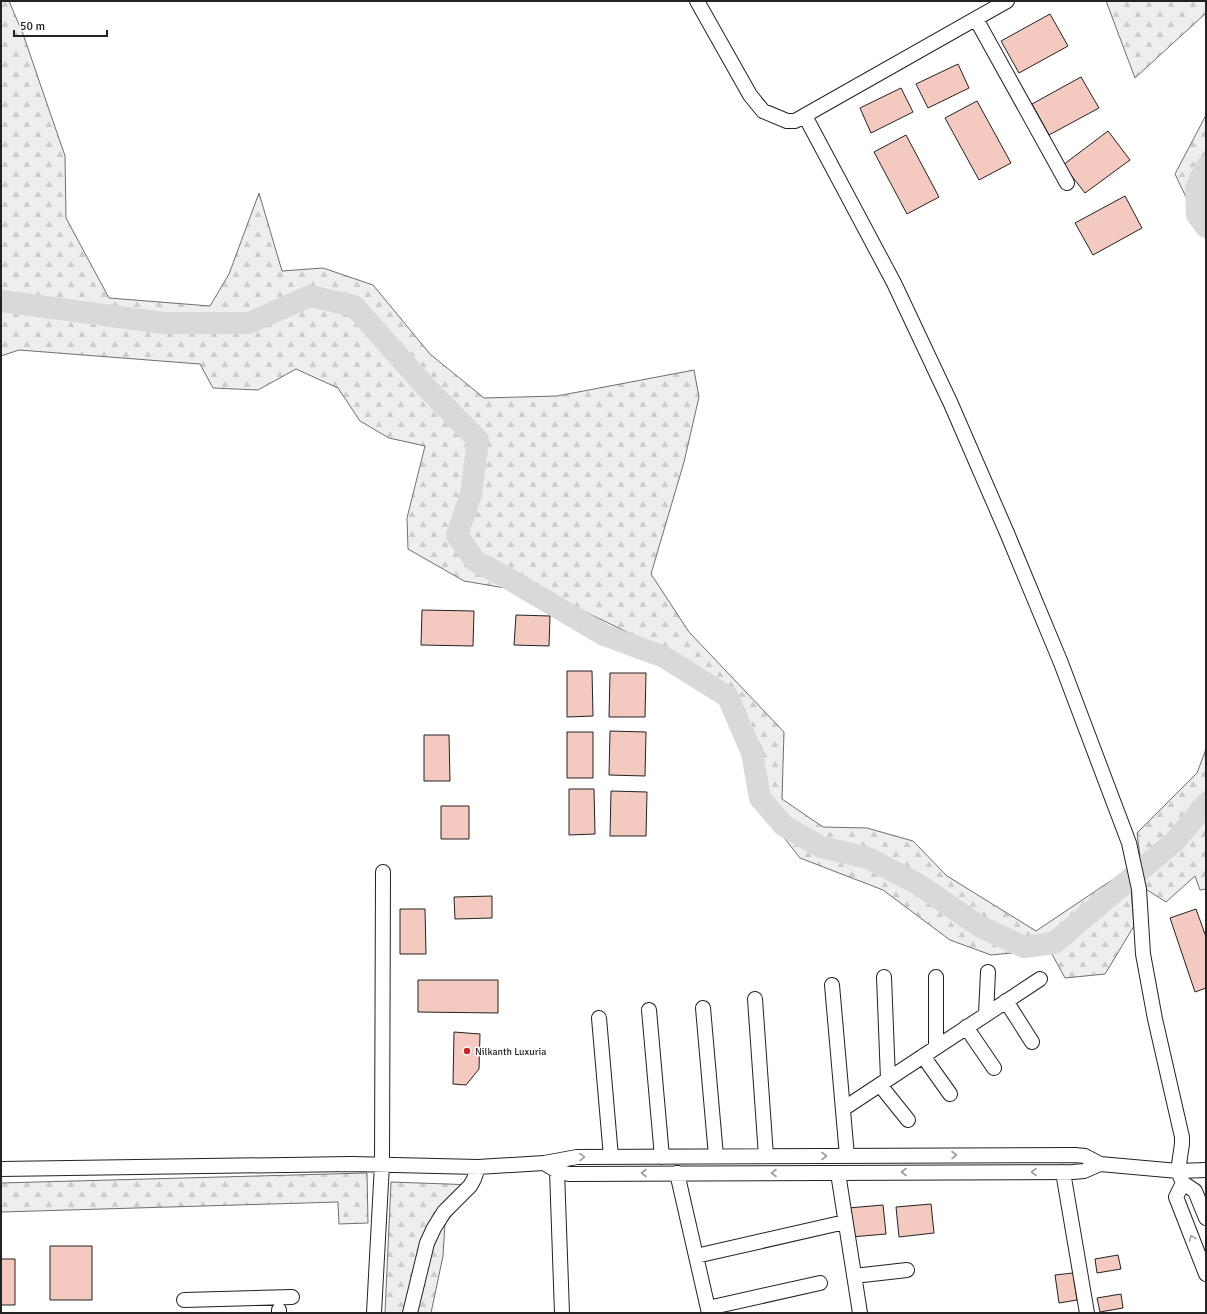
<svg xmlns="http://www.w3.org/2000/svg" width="1207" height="1314" viewBox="0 0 1207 1314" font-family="Signika,sans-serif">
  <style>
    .forest { fill: url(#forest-firs); stroke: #6f6f6f }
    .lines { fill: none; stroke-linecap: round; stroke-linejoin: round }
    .river { stroke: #d9d9d9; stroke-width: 22 }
    .building { fill: #f3c9c0; stroke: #222 }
    .minor-casing { stroke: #222; stroke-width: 16 }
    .minor { stroke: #fff; stroke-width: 14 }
    .oneway { stroke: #9c9c9c }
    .poi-dot { fill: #c62828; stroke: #fff; stroke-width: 1.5 }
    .labels { text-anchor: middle; stroke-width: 3; stroke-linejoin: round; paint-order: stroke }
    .poi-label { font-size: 10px; fill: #222; stroke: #fff; text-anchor: start }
  </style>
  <defs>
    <pattern id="forest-firs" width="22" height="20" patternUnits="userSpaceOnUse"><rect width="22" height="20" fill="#eee"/><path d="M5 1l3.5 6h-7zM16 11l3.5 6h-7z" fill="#ccc"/></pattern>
  </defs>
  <rect width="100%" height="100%" fill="#fff"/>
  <path class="forest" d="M1,1H9L23,34L65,156L66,218L109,298L210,306L229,274L259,193L282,271L323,268L373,285L430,354L484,398L557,396L694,370L699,397L684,462L651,574L689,632L784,732L782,799L823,827L867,828L913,841L947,876L1036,931L1112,880L1131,890L1134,926L1105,974L1065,978L1052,954L1042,950L991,955L950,940L883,890L800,858L760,807L762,749L734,695L697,670L627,632L552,596L464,581L408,549L407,518L425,446L389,438L360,421L338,388L296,369L258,390L213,388L200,364L19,350L1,356Z
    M1106,1H1206V13L1135,78Z
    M1206,115V239L1175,174Z
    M1206,749V889L1200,890L1195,876L1166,902L1144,888L1137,833L1197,773Z
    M367,1173L368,1223L339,1224L338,1202L1,1212V1183Z
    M391,1182L475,1185L445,1224L443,1256L431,1313H385Z"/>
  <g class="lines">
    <path class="river" d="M1206,167L1196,188L1197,215L1206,227
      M1,301L163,323H249L310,296L354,306L426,387L478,440L471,494L457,535L475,561L504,576L604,635L664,657L728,697L752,753L760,798L784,826L821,847L868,858L918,884L979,926L1024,947L1054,943L1175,841L1206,804"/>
  </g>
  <path class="building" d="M1050,14L1068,46L1019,73L1001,41Z
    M958,64L969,88L928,108L916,84Z
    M1081,77L1099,108L1049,135L1032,104Z
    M901,88L913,112L871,133L860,108Z
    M977,101L1011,163L979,180L945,118Z
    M1108,131L1130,160L1085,193L1063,165Z
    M906,135L939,197L907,214L874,152Z
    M1125,196L1142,228L1093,255L1075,223Z
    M422,610L474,611L473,646L421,645Z
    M516,615L550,616L549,646L514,645Z
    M567,671H592L593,716L567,717Z
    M610,673H646L645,717H609Z
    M610,731L646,732L645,776L609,775Z
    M567,732H593V778H567Z
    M424,735H449L450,781H424Z
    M569,789H594L595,834L569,835Z
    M611,791L647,792L646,836H610Z
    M441,806H469V839H441Z
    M492,896V918L455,919L454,897Z
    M400,909H425L426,954H400Z
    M1196,909L1206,937V988L1195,992L1170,918Z
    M418,980H498V1013L418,1012Z
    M454,1032L480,1034L479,1069L466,1085L453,1084Z
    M931,1204L934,1233L899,1237L896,1207Z
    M883,1205L886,1234L851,1237L848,1208Z
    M50,1246H92V1300H50Z
    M1118,1255L1121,1269L1097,1273L1095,1259Z
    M1,1259H15V1305H1Z
    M1073,1273L1077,1300L1059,1303L1055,1275Z
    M1121,1294L1123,1308L1100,1312L1097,1298Z"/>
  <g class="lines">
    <defs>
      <path id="minor" d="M697,1L750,95L763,111L787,121H795L1007,1
        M976,19L1067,183
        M805,116L894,283L951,404L1007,533L1061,663L1129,843L1139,889L1143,954L1155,1019L1182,1137V1144L1178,1171L1183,1183L1195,1191L1206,1218
        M884,977L888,1079
        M832,985L847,1156
        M755,999L766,1156
        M1006,1001L1032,1042
        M703,1008L716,1156
        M649,1010L662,1157
        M986,1014L988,972
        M599,1018L611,1157
        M966,1027L994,1068
        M936,1047V977
        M923,1056L950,1094
        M880,1085L908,1120
        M843,1109L1040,979
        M544,1163L557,1171L569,1174L1073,1172L1084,1171L1100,1164
        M1,1169L352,1164L478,1167L544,1163L577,1157L1075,1155L1085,1156L1100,1164L1178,1171L1206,1170
        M557,1171L562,1313
        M1063,1172L1087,1313
        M677,1173L709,1313
        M838,1173L860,1313
        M1183,1183L1176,1197L1206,1274
        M696,1256L845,1222
        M854,1276L907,1270
        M184,1300L292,1297
        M708,1308L820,1283
        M279,1310V1313
        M374,1313L382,1164L383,872
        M410,1313L427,1243L434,1228L444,1212L470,1186L474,1179L478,1167"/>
    </defs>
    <use href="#minor" class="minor-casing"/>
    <use href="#minor" class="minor"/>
  </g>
  <defs><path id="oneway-chevron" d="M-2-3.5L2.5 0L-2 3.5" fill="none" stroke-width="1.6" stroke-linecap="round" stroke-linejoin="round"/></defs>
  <g class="oneway">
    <use href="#oneway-chevron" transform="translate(954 1155)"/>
    <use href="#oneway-chevron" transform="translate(824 1156)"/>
    <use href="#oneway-chevron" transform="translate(582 1157) rotate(-1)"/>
    <use href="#oneway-chevron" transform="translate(904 1172) rotate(180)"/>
    <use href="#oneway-chevron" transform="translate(1034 1172) rotate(180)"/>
    <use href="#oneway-chevron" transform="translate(644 1173) rotate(180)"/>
    <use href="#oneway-chevron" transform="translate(774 1173) rotate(180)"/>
    <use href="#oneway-chevron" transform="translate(1192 1238) rotate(-111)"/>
  </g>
  <circle class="poi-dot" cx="467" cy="1051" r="4"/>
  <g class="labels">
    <g class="poi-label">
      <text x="475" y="1055">Nilkanth Luxuria</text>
    </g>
  </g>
  <rect width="1207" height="1314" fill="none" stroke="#222222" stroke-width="4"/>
  <path d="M14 30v6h93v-6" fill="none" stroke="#222222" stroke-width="2"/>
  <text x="20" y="30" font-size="12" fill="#222222" stroke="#ffffff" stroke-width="3" paint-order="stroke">50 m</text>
</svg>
